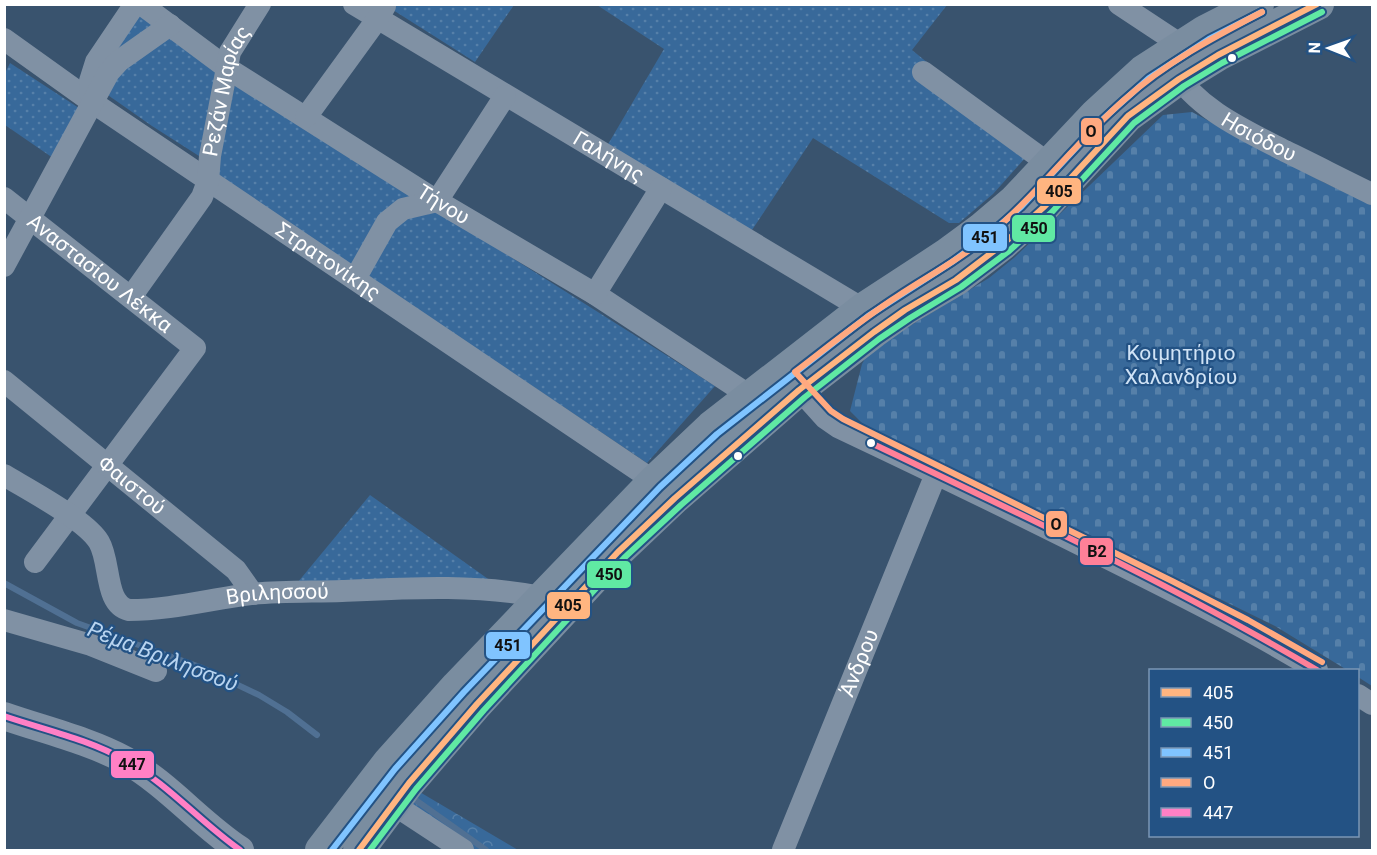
<svg xmlns="http://www.w3.org/2000/svg" width="1377" height="855" viewBox="0 0 1377 855" font-family="Roboto,sans-serif">
  <style>
    .grass { fill: url(#grass-dots) }
    .forest { fill: url(#forest-crowns) }
    .cemetery { fill: url(#cemetery-stones) }
    .lines { fill: none; stroke-linecap: round; stroke-linejoin: round }
    .stream { stroke: #507093; stroke-width: 6 }
    .minor { stroke: #8091a4; stroke-width: 22 }
    .tertiary { stroke: #8091a4; stroke-width: 28 }
    .secondary { stroke: #7a8da0; stroke-width: 32 }
    .bus-1-casing { stroke: #235284; stroke-width: 10 }
    .bus-2-casing { stroke: #235284; stroke-width: 10 }
    .bus-3-casing { stroke: #235284; stroke-width: 10 }
    .bus-4-casing { stroke: #235284; stroke-width: 10 }
    .bus-5-casing { stroke: #235284; stroke-width: 10 }
    .bus-6-casing { stroke: #235284; stroke-width: 10 }
    .bus-1 { stroke: #ffb580; stroke-width: 6 }
    .bus-2 { stroke: #60e9a3; stroke-width: 6 }
    .bus-3 { stroke: #80c4ff; stroke-width: 6 }
    .bus-4 { stroke: #ffa980; stroke-width: 6 }
    .bus-5 { stroke: #ff80c5; stroke-width: 6 }
    .bus-6 { stroke: #ff8098; stroke-width: 6 }
    .bus-dot { fill: #fff; stroke: #235284; stroke-width: 2 }
    .labels { text-anchor: middle; stroke-width: 4.5; stroke-linejoin: round; paint-order: stroke }
    .street-label { font-size: 21px; fill: #fff; stroke: #235284 }
    .park-label { font-size: 21px; fill: #d0e3f6; stroke: #235284 }
    .water-label { font-size: 22px; font-style: italic; fill: #b8d4f0; stroke: #235284 }
    .line-badge { stroke: #235284; stroke-width: 2 }
    .pale-badge-label { font-size: 16px; text-anchor: middle; font-weight: bold; fill: #111 }
  </style>
  <defs>
    <pattern id="grass-dots" width="8" height="8" patternUnits="userSpaceOnUse" patternTransform="scale(1.5)"><rect width="8" height="8" fill="#38699a"/><path d="M2 2h.1M6 6h.1" fill="none" stroke="#5680a9" stroke-width="1.8" stroke-linecap="round"/></pattern>
    <pattern id="forest-crowns" width="20" height="18" patternUnits="userSpaceOnUse" patternTransform="scale(1.5)"><rect width="20" height="18" fill="#38699a"/><path d="M2 6a3 3 0 1 1 6 0M12 15a3 3 0 1 1 6 0" fill="none" stroke="#5680a9"/></pattern>
    <pattern id="cemetery-stones" width="16" height="16" patternUnits="userSpaceOnUse" patternTransform="scale(1.5)"><rect width="16" height="16" fill="#38699a"/><path d="M2 7V4a2 2 0 0 1 4 0v3zM10 15v-3a2 2 0 0 1 4 0v3z" fill="#5680a9"/></pattern>
  </defs>
  <rect width="100%" height="100%" fill="#39536e"/>
  <path class="grass" d="M396,5H514L475,62L393,10Z
    M597,5H947L912,50L1033,149L993,194L959,223H949L813,138L750,233L607,146L664,49Z
    M138,11L159,25L103,63Z
    M166,35L217,70L199,156L152,126L105,93L124,65Z
    M10,63L82,110L53,158L5,125V73Z
    M235,83L715,386L647,463L216,174Z
    M370,495L498,586L293,588Z"/>
  <path class="forest" d="M418,791L518,850H472L409,802Z"/>
  <path class="cemetery" d="M1192,112L1325,183L1372,205V686L1358,677V670H1347L1275,626L864,425L850,411L862,364L870,350L989,278L1015,257L1163,115Z"/>
  <g class="lines">
    <path class="stream" d="M4,583L77,623L200,667L259,695L287,712L317,735
      M417,801L486,850"/>
    <g class="minor">
      <path id="s1" d="M141,4L227,68L437,201L595,294L750,396"/>
      <path id="s2" d="M354,4L863,309"/>
      <path d="M1119,4L1181,45L1189,57"/>
      <path id="s3" d="M4,39L92,102L654,481"/>
      <path id="s4" d="M1171,67C1197,109 1242,129 1285,151C1314,165 1343,180 1372,194"/>
      <path d="M923,72L1049,164"/>
      <path d="M91,95L90,81L96,62L135,4"/>
      <path d="M306,117L378,18L385,6"/>
      <path id="s5" d="M4,198L195,348L35,562"/>
      <path d="M4,266L109,72L119,61L170,25"/>
      <path d="M355,279L387,222L403,209L437,201L505,96"/>
      <path d="M595,294L661,188"/>
      <path id="s6" d="M131,297L202,197L208,181L210,156L230,52L260,4"/>
      <path d="M789,378L825,418L838,427C931,471 1024,516 1117,563C1185,597 1253,631 1317,670"/>
      <path id="s7" d="M4,381L209,548L236,570L253,594"/>
      <path id="s8" d="M4,475C27,489 86,520 99,542C111,562 104,604 129,610C170,610 211,599 251,594C281,591 312,592 342,591C409,588 476,584 542,597"/>
      <path d="M4,620L91,645L156,671"/>
      <path d="M1358,695L1372,704"/>
      <path d="M393,804L463,850"/>
      <path id="s9" d="M783,850L936,474"/>
    </g>
    <path class="tertiary" d="M4,716C44,730 88,740 125,760C168,784 200,824 240,850"/>
    <path class="secondary" d="M321,850L388,763L457,686L654,481L711,427L863,309L947,254L981,229L1014,201L1096,114L1143,71L1205,31L1258,4
      M359,850L409,783L477,704L618,552L675,498L799,390L874,332L905,310L956,280L1003,244L1045,206L1128,116L1179,79L1218,55L1318,4"/>
    <defs>
      <path id="bus-1" d="M359,850L409,783L477,704L618,552L675,498L799,390L874,332L905,310L956,280L1003,244L1045,206L1128,116L1179,79L1218,55L1317,4"/>
      <path id="bus-2" d="M370,850L416,789L484,710L624,558L681,505L805,397L879,339L910,318L961,287L1009,251L1052,212L1134,123L1184,86L1222,63L1322,12"/>
      <path id="bus-3" d="M332,850L395,769L464,692L660,487L717,434L868,316L952,262L987,236L1021,207L1102,120L1149,78L1209,39L1262,12"/>
      <path id="bus-4" d="M1262,12C1214,37 1165,63 1124,100C1076,142 1038,194 989,235C961,259 928,276 898,296C862,319 829,346 795,372L831,411L843,419L1172,581L1248,620L1322,662"/>
      <path id="bus-5" d="M4,716C45,730 88,739 125,760C168,784 200,822 240,850"/>
      <path id="bus-6" d="M871,443C1022,515 1173,585 1317,670"/>
    </defs>
    <use href="#bus-1" class="bus-1-casing"/>
    <use href="#bus-2" class="bus-2-casing"/>
    <use href="#bus-3" class="bus-3-casing"/>
    <use href="#bus-4" class="bus-4-casing"/>
    <use href="#bus-5" class="bus-5-casing"/>
    <use href="#bus-6" class="bus-6-casing"/>
    <use href="#bus-1" class="bus-1"/>
    <use href="#bus-2" class="bus-2"/>
    <use href="#bus-3" class="bus-3"/>
    <use href="#bus-4" class="bus-4"/>
    <use href="#bus-5" class="bus-5"/>
    <use href="#bus-6" class="bus-6"/>
  </g>
  <g class="bus-dot">
    <circle cx="1232" cy="58" r="5"/>
    <circle cx="871" cy="443" r="5"/>
    <circle cx="738" cy="456" r="5"/>
  </g>
  <g class="labels">
    <g class="street-label">
      <text dy="7" stroke="none"><textPath href="#s6" startOffset="232">Ρεζάν Μαρίας</textPath></text>
      <text dy="7" stroke="none"><textPath href="#s4" startOffset="114">Ησιόδου</textPath></text>
      <text dy="7" stroke="none"><textPath href="#s2" startOffset="297">Γαλήνης</textPath></text>
      <text dy="7" stroke="none"><textPath href="#s1" startOffset="363">Τήνου</textPath></text>
      <text dy="7" stroke="none"><textPath href="#s3" startOffset="393">Στρατονίκης</textPath></text>
      <text dy="7" stroke="none"><textPath href="#s5" startOffset="122">Αναστασίου Λέκκα</textPath></text>
      <text dy="7" stroke="none"><textPath href="#s7" startOffset="165">Φαιστού</textPath></text>
      <text dy="7" stroke="none"><textPath href="#s8" startOffset="344">Βριλησσού</textPath></text>
      <text dy="7" stroke="none"><textPath href="#s9" startOffset="202">Άνδρου</textPath></text>
    </g>
    <g class="park-label">
      <text x="1181" y="360">Κοιμητήριο<tspan x="1181" dy="24">Χαλανδρίου</tspan></text>
    </g>
    <g class="water-label">
      <text transform="translate(163 656) rotate(21)" y="8">Ρέμα Βριλησσού</text>
    </g>
  </g>
  <g class="line-badge">
    <rect x="1080" y="117" width="23" height="29" rx="6" fill="#ffa980"/>
    <rect x="1036" y="177" width="46" height="28" rx="6" fill="#ffb580"/>
    <rect x="1011" y="214" width="45" height="29" rx="6" fill="#60e9a3"/>
    <rect x="962" y="223" width="46" height="29" rx="6" fill="#80c4ff"/>
    <rect x="1045" y="510" width="23" height="28" rx="6" fill="#ffa980"/>
    <rect x="1079" y="537" width="35" height="29" rx="6" fill="#ff8098"/>
    <rect x="586" y="560" width="46" height="29" rx="6" fill="#60e9a3"/>
    <rect x="546" y="591" width="45" height="29" rx="6" fill="#ffb580"/>
    <rect x="485" y="631" width="46" height="29" rx="6" fill="#80c4ff"/>
    <rect x="110" y="750" width="45" height="29" rx="6" fill="#ff80c5"/>
  </g>
  <g class="pale-badge-label">
    <text x="1091" y="137">Ο</text>
    <text x="1059" y="197">405</text>
    <text x="1034" y="234">450</text>
    <text x="985" y="243">451</text>
    <text x="1056" y="530">Ο</text>
    <text x="1097" y="557">Β2</text>
    <text x="609" y="580">450</text>
    <text x="568" y="611">405</text>
    <text x="508" y="651">451</text>
    <text x="132" y="770">447</text>
  </g>
  <rect width="1377" height="855" fill="none" stroke="#ffffff" stroke-width="12"/>
  <rect x="1149" y="669" width="210" height="168" fill="#235284" stroke="#7b97b5" stroke-width="1.5"/>
  <rect x="1161" y="688" width="30" height="9" fill="#ffb580" stroke="#7b97b5" stroke-width="1.5"/>
  <text x="1203" y="699" font-size="18" fill="#ffffff">405</text>
  <rect x="1161" y="718" width="30" height="9" fill="#60e9a3" stroke="#7b97b5" stroke-width="1.5"/>
  <text x="1203" y="729" font-size="18" fill="#ffffff">450</text>
  <rect x="1161" y="748" width="30" height="9" fill="#80c4ff" stroke="#7b97b5" stroke-width="1.5"/>
  <text x="1203" y="759" font-size="18" fill="#ffffff">451</text>
  <rect x="1161" y="778" width="30" height="9" fill="#ffa980" stroke="#7b97b5" stroke-width="1.5"/>
  <text x="1203" y="789" font-size="18" fill="#ffffff">Ο</text>
  <rect x="1161" y="808" width="30" height="9" fill="#ff80c5" stroke="#7b97b5" stroke-width="1.5"/>
  <text x="1203" y="819" font-size="18" fill="#ffffff">447</text>
  <g transform="translate(1329 48) rotate(271)" stroke="#235284" stroke-width="4.5" paint-order="stroke">
  <path d="M0-4.5L10 22L0 15L-10 22Z" fill="#ffffff"/>
  <text y="-9" font-size="16" font-weight="bold" text-anchor="middle" fill="#ffffff">N</text>
  </g>
</svg>
